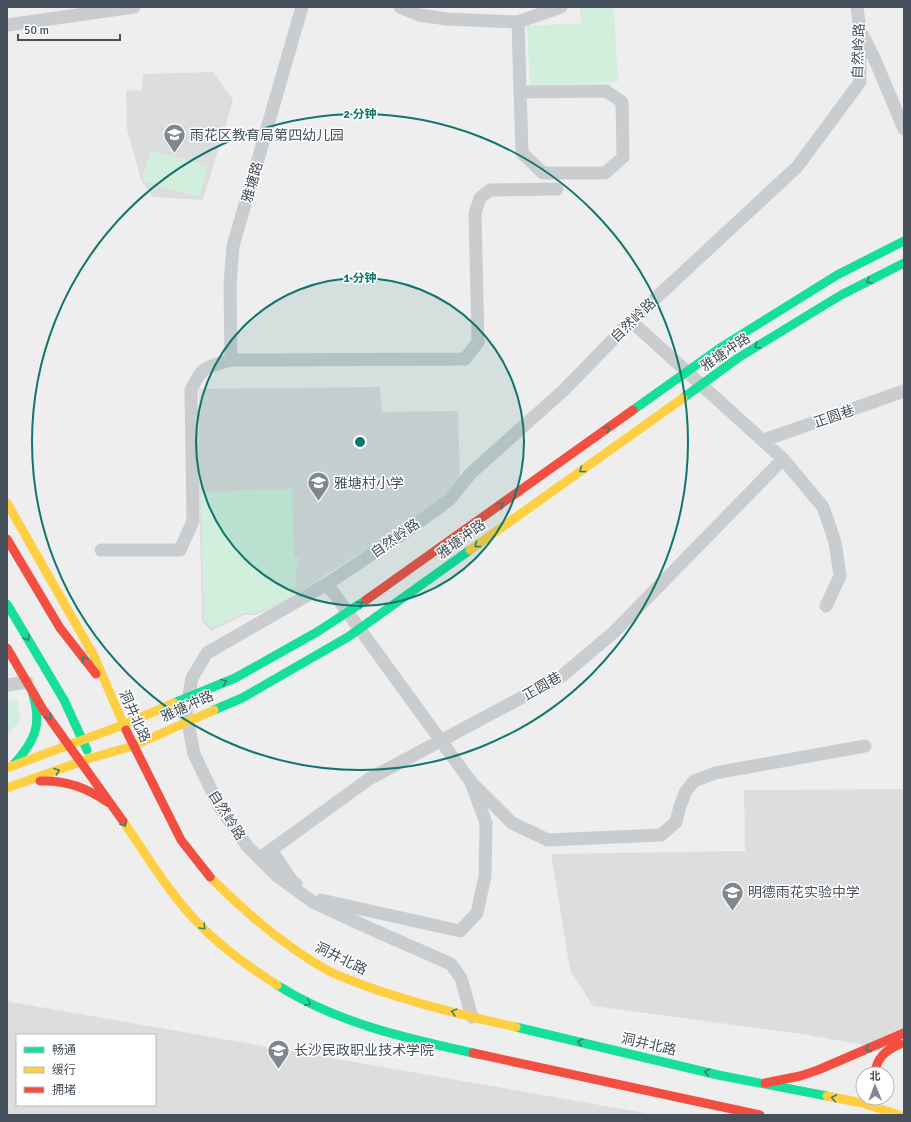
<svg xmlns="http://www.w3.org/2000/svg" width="911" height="1122" viewBox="0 0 911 1122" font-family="Signika,'Noto Sans SC',sans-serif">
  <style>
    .education { fill: #ddddde; fill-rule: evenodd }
    .green { fill: #d2efde }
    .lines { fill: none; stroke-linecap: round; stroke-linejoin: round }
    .street { stroke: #cacdcf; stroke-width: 13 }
    .fast { stroke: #16e098; stroke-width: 9 }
    .slow { stroke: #ffcf43; stroke-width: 9 }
    .jam { stroke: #f24e42; stroke-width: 9 }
    .oneway { stroke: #358270 }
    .ring { fill: none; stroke: #0f766e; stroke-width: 2 }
    .labels { text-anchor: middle; stroke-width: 3; stroke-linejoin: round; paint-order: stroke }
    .street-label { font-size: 14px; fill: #45505b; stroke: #fff }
    .poi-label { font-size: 14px; fill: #45505b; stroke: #fff; text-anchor: start }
    .centre { fill: #0f766e; stroke: #fff; stroke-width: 2 }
    .ring-label { font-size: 12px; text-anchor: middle; font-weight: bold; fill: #0f766e; stroke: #fff; stroke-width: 3; stroke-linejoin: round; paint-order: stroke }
  </style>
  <rect width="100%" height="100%" fill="#efeeee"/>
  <path class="education" d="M213,72L233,100L203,200L153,197L141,180L127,129L126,91L142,90L143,74Z
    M380,387L382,412L458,411L460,483L423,513L298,593L293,590V598L256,615H244L212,631L202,622L199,492V389Z
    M904,736V1045L892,1050L802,1034L593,1006L570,970L551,854L745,851L744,790L903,789Z
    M7,999L11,1002L657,1115H7ZM17,1035H155V1105H17Z"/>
  <path class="green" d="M580,7H614L618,82L530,86L527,26L581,23Z
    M151,150L208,166L199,197L142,181Z
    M292,489L294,556L300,559L295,572L296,588L291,587V597L256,613H243L212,628L204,621L201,492Z
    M18,700L20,720L7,736V701Z"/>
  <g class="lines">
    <path class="street" d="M400,7L419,15L447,19L518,22L561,7
      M518,22L522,153L543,173H605L623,157L622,102L606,91L520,92L518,22
      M7,25L134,7
      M861,32L875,60L904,129
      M631,321L783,459L823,507L835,542L840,576L826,606
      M231,360L230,284L233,246L302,7
      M764,440L904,391
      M101,550H180L193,521L191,390C202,366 206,367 231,360L465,359L478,342L475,213L480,198L490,190L557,189
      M327,584L471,782
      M7,685L27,682
      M271,850L292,881L296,884
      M264,855L369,779L562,676L614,632L783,459
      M321,900L460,931L477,913L485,876L486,823L471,782L512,823L548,840L661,835L676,822L680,806L686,791L694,781L715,773L865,746
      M472,1017L461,978L451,964L369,928L313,902L277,876L248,847L219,806L194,754L186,712L192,678L207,653L327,584L408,530L449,500L471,473L564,390L631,321L797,167L860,82V31L857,7"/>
    <path class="fast" d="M683,398L738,358L841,295L904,263
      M633,410L723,346L837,275L904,241
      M7,604L64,700L87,750
      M174,703L235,678L317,632L366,600
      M214,710L242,698L348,637L470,550
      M14,764C35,741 42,725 33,695
      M277,985C337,1023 405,1038 473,1053
      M516,1027L718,1075L827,1096"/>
    <path class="slow" d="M7,503L94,656L126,730
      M470,550L683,398
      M7,768L123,725L174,703
      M7,788L91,758L133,746L214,710
      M123,821C149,859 173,900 207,932C228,952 252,969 277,985
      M210,877C245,912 285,947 329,971C345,979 363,985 380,991C425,1006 470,1017 516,1027
      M827,1096L862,1103L899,1115"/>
    <path class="jam" d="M7,539L60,628L96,674
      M366,600L633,410
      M7,648L42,708L123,821
      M126,730L181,840L210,877
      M40,781C67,780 87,788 109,803
      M473,1053L760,1115
      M875,1074C876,1058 886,1050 900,1044
      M765,1083L800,1076L818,1070L904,1033"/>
  </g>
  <defs><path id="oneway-chevron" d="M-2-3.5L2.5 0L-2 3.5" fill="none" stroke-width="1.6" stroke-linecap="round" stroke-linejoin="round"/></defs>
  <g class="oneway">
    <use href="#oneway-chevron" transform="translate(869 281) rotate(153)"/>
    <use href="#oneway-chevron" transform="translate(757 346) rotate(148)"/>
    <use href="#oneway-chevron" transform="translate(607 429) rotate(-36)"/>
    <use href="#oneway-chevron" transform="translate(582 470) rotate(144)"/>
    <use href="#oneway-chevron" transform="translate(501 505) rotate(-36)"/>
    <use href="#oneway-chevron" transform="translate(477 545) rotate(144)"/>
    <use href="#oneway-chevron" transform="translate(360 604) rotate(-34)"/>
    <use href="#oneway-chevron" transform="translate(27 638) rotate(59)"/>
    <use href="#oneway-chevron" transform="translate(84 659) rotate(-128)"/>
    <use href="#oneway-chevron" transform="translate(224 682) rotate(-23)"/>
    <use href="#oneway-chevron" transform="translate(49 717) rotate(55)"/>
    <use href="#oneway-chevron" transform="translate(57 771) rotate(-20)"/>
    <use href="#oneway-chevron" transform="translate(124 824) rotate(56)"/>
    <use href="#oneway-chevron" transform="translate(203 927) rotate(47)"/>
    <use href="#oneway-chevron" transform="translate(308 1003) rotate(28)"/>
    <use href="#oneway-chevron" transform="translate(454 1012) rotate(-165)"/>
    <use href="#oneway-chevron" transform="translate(580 1042) rotate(-167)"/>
    <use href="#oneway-chevron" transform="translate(868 1049) rotate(156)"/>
    <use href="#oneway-chevron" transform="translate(707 1072) rotate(-167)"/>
    <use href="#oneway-chevron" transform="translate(834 1098) rotate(-170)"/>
  </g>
  <circle cx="360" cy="442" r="164" fill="#0f766e" fill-opacity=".12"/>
  <g class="ring">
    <circle cx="360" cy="442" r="164"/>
    <circle cx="360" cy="442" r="328"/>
  </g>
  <defs>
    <symbol id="school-pin" viewBox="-11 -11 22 30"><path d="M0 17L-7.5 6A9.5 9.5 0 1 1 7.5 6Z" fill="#80878e" stroke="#fff"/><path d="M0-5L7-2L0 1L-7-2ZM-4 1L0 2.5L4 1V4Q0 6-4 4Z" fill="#fff"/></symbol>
    <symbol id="university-pin" viewBox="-11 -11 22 30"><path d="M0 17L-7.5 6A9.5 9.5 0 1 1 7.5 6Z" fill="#80878e" stroke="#fff"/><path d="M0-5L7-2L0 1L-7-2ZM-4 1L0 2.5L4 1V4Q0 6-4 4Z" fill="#fff"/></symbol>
  </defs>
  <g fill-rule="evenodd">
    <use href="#school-pin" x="162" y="122" width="25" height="34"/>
    <use href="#school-pin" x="306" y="470" width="25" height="34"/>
    <use href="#school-pin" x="720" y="880" width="25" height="34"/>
    <use href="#university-pin" x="266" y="1038" width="25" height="34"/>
  </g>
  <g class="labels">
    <g class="street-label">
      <text transform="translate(858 51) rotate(-88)" y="5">自然岭路</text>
      <text transform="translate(252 182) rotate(-74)" y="5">雅塘路</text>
      <text transform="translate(633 320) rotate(-44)" y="5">自然岭路</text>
      <text transform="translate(725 352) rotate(-34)" y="5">雅塘冲路</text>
      <text transform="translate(834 416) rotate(-19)" y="5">正圆巷</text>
      <text transform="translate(395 538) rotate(-35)" y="5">自然岭路</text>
      <text transform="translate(461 539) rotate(-36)" y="5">雅塘冲路</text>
      <text transform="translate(542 686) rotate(-30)" y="5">正圆巷</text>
      <text transform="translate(187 706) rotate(-24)" y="5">雅塘冲路</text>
      <text transform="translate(135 716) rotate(66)" y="5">洞井北路</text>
      <text transform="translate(227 815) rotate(58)" y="5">自然岭路</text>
      <text transform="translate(341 958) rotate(26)" y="5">洞井北路</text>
      <text transform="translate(649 1044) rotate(13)" y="5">洞井北路</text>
    </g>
    <g class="poi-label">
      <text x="190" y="140">雨花区教育局第四幼儿园</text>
      <text x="334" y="488">雅塘村小学</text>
      <text x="748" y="897">明德雨花实验中学</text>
      <text x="294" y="1055">长沙民政职业技术学院</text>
    </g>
  </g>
  <circle cx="360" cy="442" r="6" class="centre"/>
  <g class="ring-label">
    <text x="360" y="118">2 分钟</text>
    <text x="360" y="282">1 分钟</text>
  </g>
  <rect width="911" height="1122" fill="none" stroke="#45505b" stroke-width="16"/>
  <rect x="16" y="1034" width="140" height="72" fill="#ffffff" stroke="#b5b9bd"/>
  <rect x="24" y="1047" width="20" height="6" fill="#16e098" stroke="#b5b9bd"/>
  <text x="52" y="1054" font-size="12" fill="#45505b">畅通</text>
  <rect x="24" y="1067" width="20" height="6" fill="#ffcf43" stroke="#b5b9bd"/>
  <text x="52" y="1074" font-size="12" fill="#45505b">缓行</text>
  <rect x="24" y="1087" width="20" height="6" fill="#f24e42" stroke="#b5b9bd"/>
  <text x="52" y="1094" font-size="12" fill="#45505b">拥堵</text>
  <g transform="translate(875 1086) rotate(359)"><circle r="19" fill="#ffffff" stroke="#b5b9bd"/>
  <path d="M0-3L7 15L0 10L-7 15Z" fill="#80878e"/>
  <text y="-6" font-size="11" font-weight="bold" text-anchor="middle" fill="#45505b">北</text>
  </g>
  <path d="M18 34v6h102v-6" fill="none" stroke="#45505b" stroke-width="2"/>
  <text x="24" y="34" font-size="12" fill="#45505b" stroke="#ffffff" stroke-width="3" paint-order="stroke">50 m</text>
</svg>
